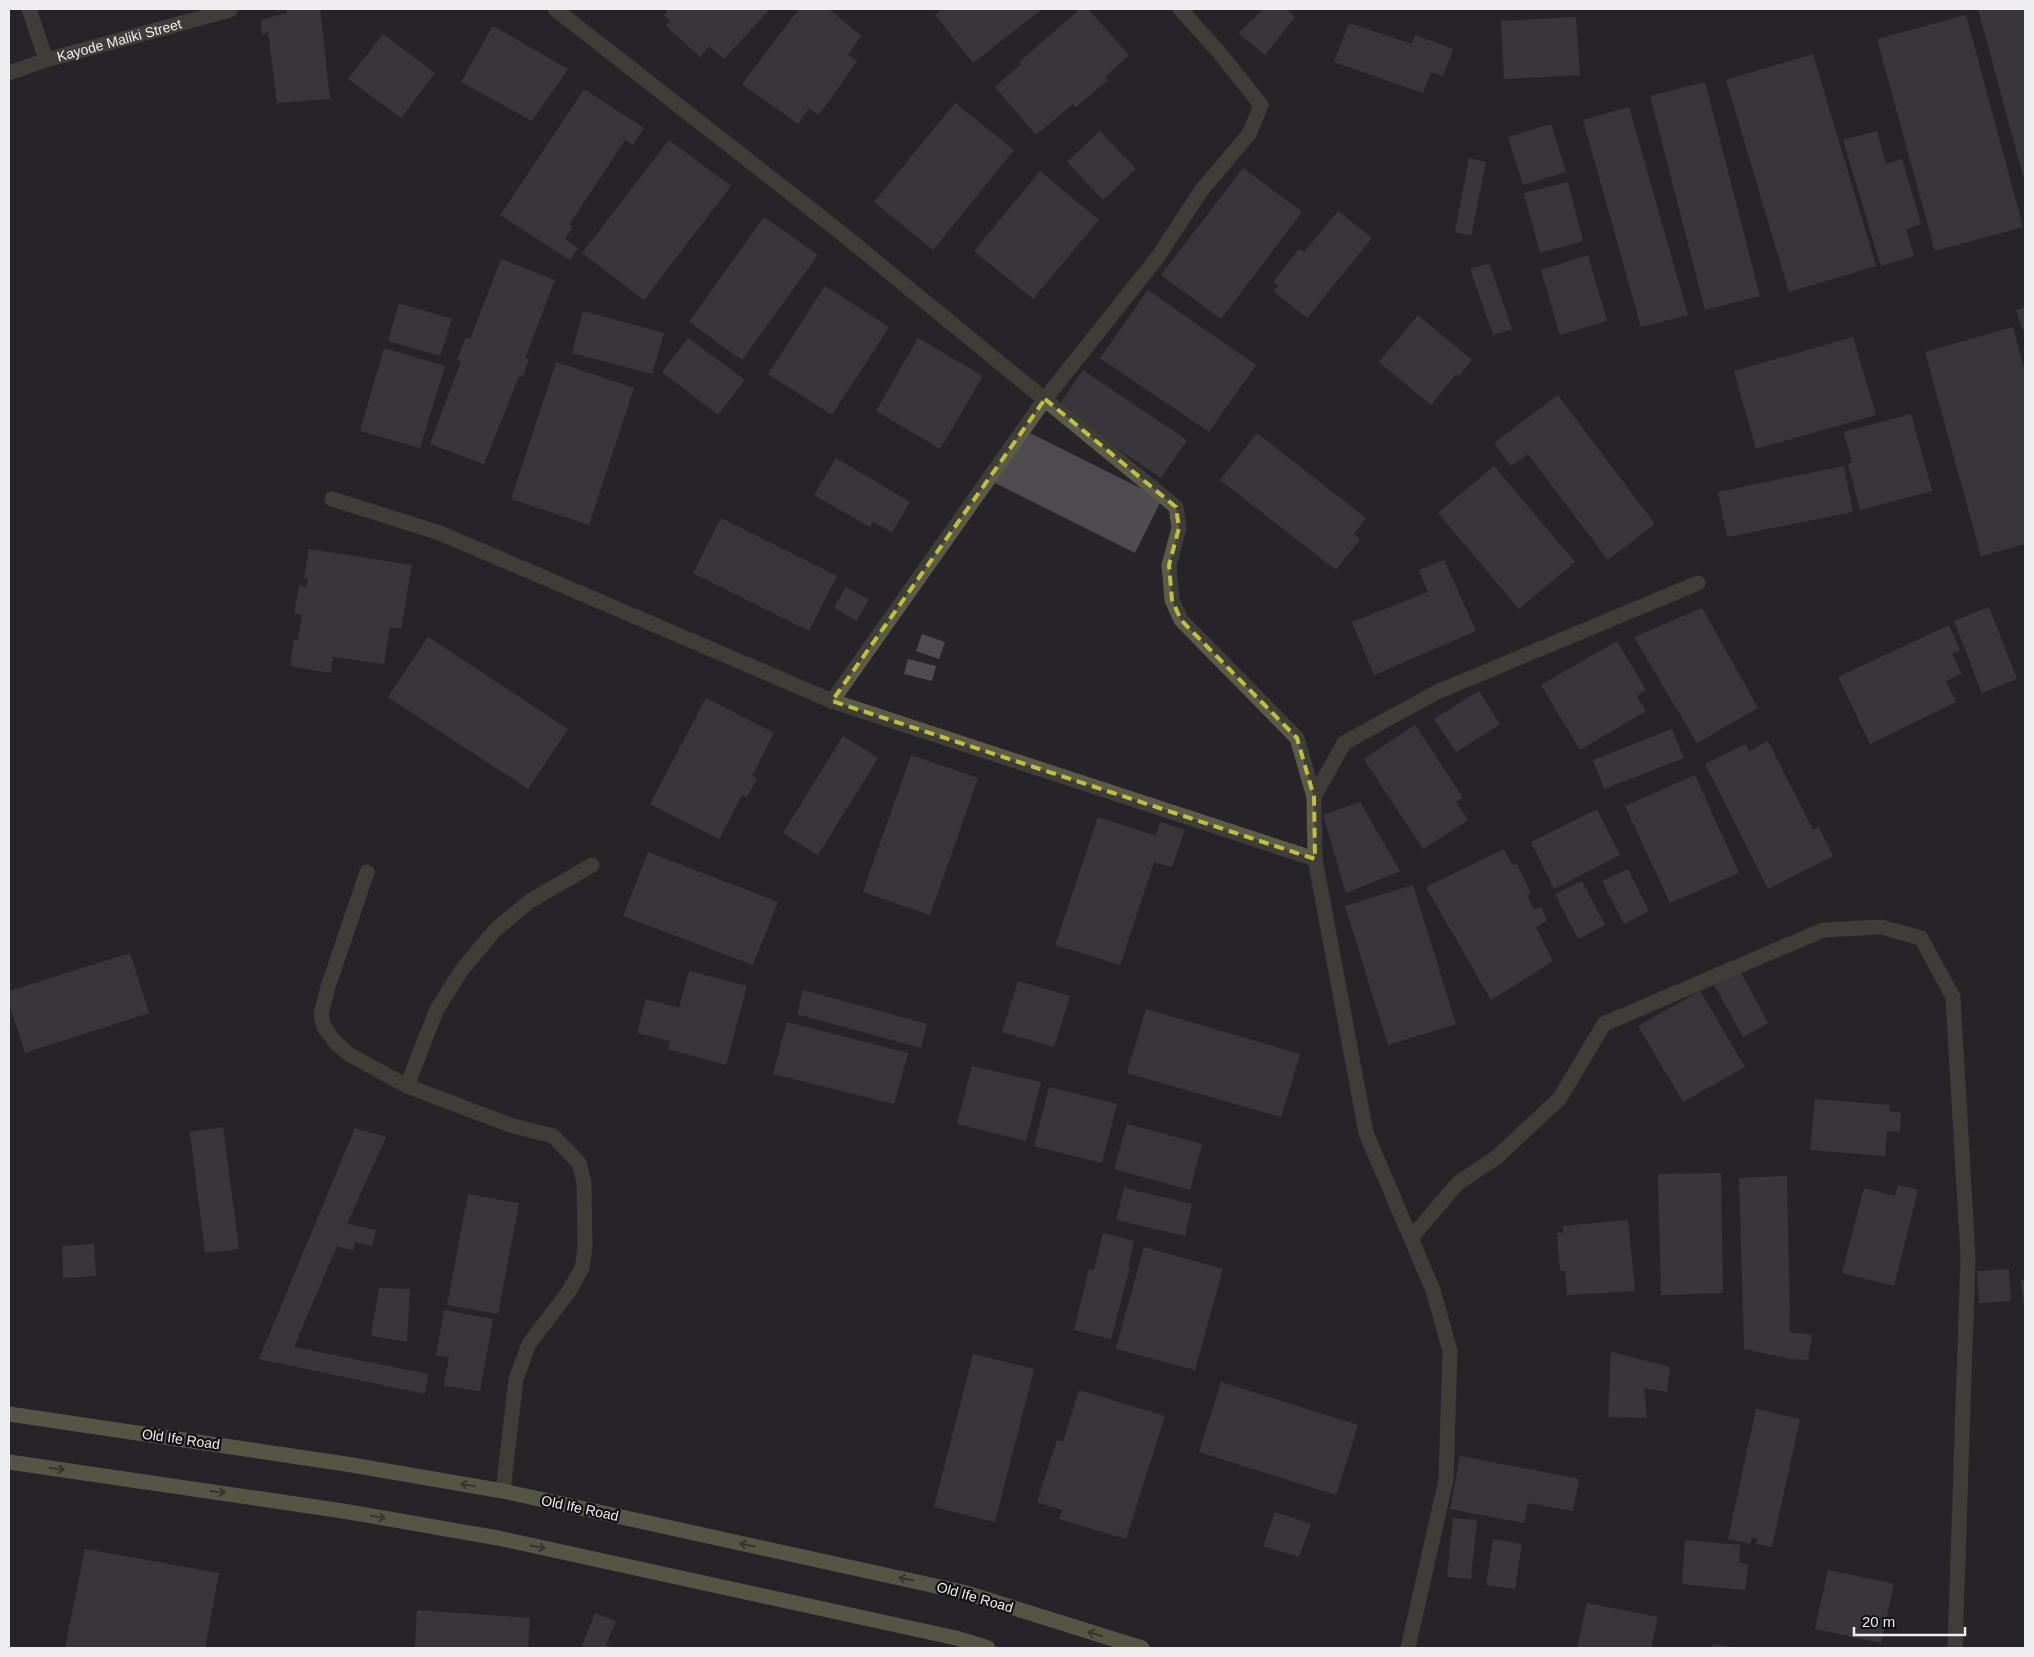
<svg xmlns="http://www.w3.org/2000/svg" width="2034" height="1657" viewBox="0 0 2034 1657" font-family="Helvetica,sans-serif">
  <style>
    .building { fill: #4e4c50 }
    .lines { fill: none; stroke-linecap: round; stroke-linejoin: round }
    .minor { stroke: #5b5b48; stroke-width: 15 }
    .major { stroke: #8f8f67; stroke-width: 15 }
    .oneway { stroke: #494938 }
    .marked { fill: none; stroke: #c1be40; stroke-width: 4; stroke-dasharray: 10 6; stroke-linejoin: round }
    .labels { text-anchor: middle; stroke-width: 4.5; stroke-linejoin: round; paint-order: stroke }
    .street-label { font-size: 14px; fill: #eeedf0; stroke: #100f11 }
  </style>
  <rect width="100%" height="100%" fill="#272529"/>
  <path class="building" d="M287,9H320L330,99L277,103L268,32L262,35L261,20L287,13Z
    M669,9H770L724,59L709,46L700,57L666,26L670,21L664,15Z
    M799,9H829L861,36L848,55L857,61L819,115L809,108L798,124L742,84Z
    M943,9H1042L973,63L935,15Z
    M1080,9H1088L1129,55L1105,77L1108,80L1076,107L1073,104L1036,135L995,87L1021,64L1019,62Z
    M1264,9H1286L1295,17L1265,55L1238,33Z
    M1978,9H2025V183Z
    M1966,15L2023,227L1935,251L1877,39Z
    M1576,17L1580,75L1504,79L1501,21Z
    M1349,23L1412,44L1415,35L1453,49L1443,76L1431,72L1423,93L1334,62Z
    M493,26L568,69L532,121L461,82Z
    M383,34L435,73L401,118L348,79Z
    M1813,54L1876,266L1789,292L1726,80Z
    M1705,82L1760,296L1705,310L1650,96Z
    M584,89L644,128L633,145L625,140L569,225L573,226L565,239L578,248L570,260L500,215Z
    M955,103L1014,150L933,250L874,202Z
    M1629,107L1688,315L1641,327L1583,120Z
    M1551,124L1566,172L1523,185L1508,137Z
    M1100,131L1136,169L1103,200L1067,162Z
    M1877,131L1886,164L1902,159L1921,224L1906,229L1914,256L1881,266L1843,140Z
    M669,140L731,186L644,300L582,253Z
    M1469,158L1486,162L1471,236L1455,232Z
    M1243,168L1302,212L1221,319L1161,275Z
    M1040,171L1099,220L1033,299L974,251Z
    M1568,182L1583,241L1540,253L1524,193Z
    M1338,211L1372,238L1307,318L1273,291L1278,285L1273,282L1299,249L1304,252Z
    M764,217L818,255L742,360L689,322Z
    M1588,255L1607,321L1560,335L1541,270Z
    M501,259L555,280L525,358L529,359L523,377L519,376L484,464L430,444L461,361L457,360L466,337L470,339Z
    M1489,263L1512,329L1493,335L1470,269Z
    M825,286L889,327L832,415L768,374Z
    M1148,290L1256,365L1209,432L1100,358Z
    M399,303L452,319L440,356L388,341Z
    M2025,307V335L2016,310Z
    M583,311L664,333L652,374L572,353Z
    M1418,315L1472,360L1459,376L1456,374L1431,405L1379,362Z
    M2013,327L2025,372V544L1981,556L1925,352Z
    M1853,337L1876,415L1756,449L1734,371Z
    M688,338L745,380L718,415L662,372Z
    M918,338L983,376L940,449L876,411Z
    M384,348L445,366L420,448L360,431Z
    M556,362L634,388L589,525L511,499Z
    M1083,370L1187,440L1161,478L1057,408Z
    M1558,395L1655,524L1608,560L1528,454L1511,466L1494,443Z
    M1911,414L1932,491L1860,510L1848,464L1852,462L1844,432Z
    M1022,429L1162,499L1135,553L995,483Z
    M1257,433L1366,518L1354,534L1360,539L1336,570L1220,480Z
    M836,458L910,502L892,532L873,522L870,527L814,495Z
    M1494,466L1575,562L1519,609L1438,513Z
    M1844,466L1853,512L1727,537L1718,492Z
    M721,518L837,576L809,631L693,573Z
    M309,549L412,565L401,629L390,627L384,664L333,657L331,673L290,666L294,640H298L302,615L294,613L299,586L306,587L308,578H304Z
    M1444,560L1476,631L1374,675L1352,622L1428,592L1419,570Z
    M846,587L869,600L856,621L834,607Z
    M1989,607L2017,679L1982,693L1954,621Z
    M1702,608L1758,708L1697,743L1634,637Z
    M1949,625L1960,650L1952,654L1962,674L1946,681L1956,702L1870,744L1838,677Z
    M922,634L945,642L939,659L916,651Z
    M428,637L568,729L528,789L388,697Z
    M1617,641L1646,690L1637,696L1646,711L1580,750L1541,685Z
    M908,659L936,666L932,681L904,674Z
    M1479,691L1500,724L1456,752L1434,719Z
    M706,698L774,733L752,776L757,779L747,797L742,795L719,839L650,804Z
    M1415,725L1463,798L1456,802L1468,820L1423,849L1364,759Z
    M1672,729L1684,758L1604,789L1593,760Z
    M843,736L878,758L818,855L783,833Z
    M1768,741L1813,830L1819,827L1833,856L1768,889L1705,764L1745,744L1749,751Z
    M911,755L978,778L930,915L863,892Z
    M1695,775L1739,873L1670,903L1625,806Z
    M1360,802L1400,871L1346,893L1323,815Z
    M1597,809L1620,855L1554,889L1531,842Z
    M1098,817L1156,836L1160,822L1185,830L1172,867L1154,862L1120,965L1055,945Z
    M1504,849L1512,865L1517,864L1531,893L1527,895L1534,910L1541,907L1547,921L1536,927L1553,961L1491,1000L1426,887Z
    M648,852L778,902L753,965L623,916Z
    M1628,869L1649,911L1624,924L1602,881Z
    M1582,881L1605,925L1578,939L1555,894Z
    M1413,885L1456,1024L1388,1045L1345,906Z
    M130,953L149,1013L25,1053L9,1004V991Z
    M1737,965L1768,1023L1743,1037L1711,979Z
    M689,971L747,986L726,1065L668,1049L670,1041L637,1033L646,999L679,1008Z
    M1018,981L1070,996L1054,1047L1002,1032Z
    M803,990L927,1024L921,1048L797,1014Z
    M1700,991L1745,1067L1683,1102L1638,1026Z
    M1146,1009L1300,1054L1281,1117L1127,1073Z
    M787,1022L908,1053L894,1104L773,1074Z
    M972,1066L1041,1082L1026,1141L957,1124Z
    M1049,1087L1117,1104L1102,1163L1034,1146Z
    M1815,1099L1890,1105L1889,1111L1901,1113L1900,1132L1887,1131L1885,1156L1810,1150Z
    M1127,1124L1202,1144L1190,1190L1114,1169Z
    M223,1127L239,1249L205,1253L190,1132Z
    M355,1128L386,1137L347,1224L376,1230L372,1246L355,1242L353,1251L337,1246L294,1347L428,1374L425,1394L259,1359Z
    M1721,1173L1723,1293L1661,1295L1658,1174Z
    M1787,1176L1790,1332L1812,1335L1808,1360L1791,1359L1744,1349L1739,1178Z
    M1898,1185L1918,1190L1894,1286L1842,1273L1864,1188L1895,1196Z
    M1124,1188L1192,1204L1185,1236L1116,1220Z
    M468,1194L519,1203L498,1314L447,1305Z
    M1628,1220L1635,1291L1567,1295L1565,1271H1560L1557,1233H1563V1226Z
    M1103,1233L1134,1241L1128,1267H1130L1111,1339L1074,1330L1089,1269L1094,1270Z
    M94,1244L96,1276L63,1278L62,1246Z
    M1144,1247L1223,1269L1195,1370L1116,1349Z
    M2009,1269L2011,1301L1979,1303L1977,1271Z
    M2021,1280H2025V1307H2024Z
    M379,1288L410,1289L407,1342L371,1336Z
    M444,1310L493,1319L480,1391L444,1386L449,1357L436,1356Z
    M1611,1352L1670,1367L1667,1392L1644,1388L1647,1418L1608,1417Z
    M973,1354L1034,1369L995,1522L934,1507Z
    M1221,1382L1358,1425L1336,1495L1199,1452Z
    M1079,1390L1165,1416L1126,1539L1059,1519L1063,1510L1037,1502L1057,1440L1063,1442Z
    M1756,1409L1800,1419L1772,1547L1756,1544L1758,1539L1752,1537L1750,1544L1728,1539Z
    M1460,1456L1579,1479L1573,1511L1528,1503L1524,1523L1450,1509Z
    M1275,1512L1311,1524L1299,1557L1263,1546Z
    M1453,1518L1477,1520L1471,1579L1447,1577Z
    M1493,1539L1522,1544L1515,1589L1486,1585Z
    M1685,1540L1740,1545L1739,1563L1748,1564L1745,1590L1682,1584Z
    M85,1549L219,1573L205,1648H65Z
    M1828,1570L1894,1584L1881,1643L1815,1629Z
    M1587,1603L1658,1617L1651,1648H1577Z
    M417,1610L530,1618L528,1648H415Z
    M595,1613L616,1621L606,1645L614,1648H581Z
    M1713,1644L1731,1647V1648H1712Z"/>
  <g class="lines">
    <g class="minor">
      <path d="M29,9L46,60"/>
      <path d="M555,9L840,232L1176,507L1179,528L1169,565L1172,600L1181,620L1297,738L1314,797L1315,859L1366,1133L1433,1290L1450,1351L1446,1480L1408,1648"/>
      <path id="s1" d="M9,73L46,60L230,10"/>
      <path d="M332,499L440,533L832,701L1315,859"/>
      <path d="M832,701L1045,399L1157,258L1201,191L1249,134L1261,105L1218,51L1180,9"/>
      <path d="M1314,797L1344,743L1437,692L1698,583"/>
      <path d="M367,872L328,987L321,1014L324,1027L336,1043L350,1055L407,1086L510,1125L553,1136L579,1163L584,1182L585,1248L582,1268L569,1291L529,1344L516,1379L503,1491"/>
      <path d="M407,1086L436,1011L461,971L495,930L530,901L592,865"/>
      <path d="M1411,1238L1458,1183L1497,1157L1560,1098L1604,1024L1823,930L1881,927L1921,938L1953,997L1968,1257L1955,1648"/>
    </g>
    <path class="major" d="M9,1414L346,1464L503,1491L963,1592L1142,1648
      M9,1462L343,1511L498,1538L956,1638L988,1648"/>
  </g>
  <defs><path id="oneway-shaft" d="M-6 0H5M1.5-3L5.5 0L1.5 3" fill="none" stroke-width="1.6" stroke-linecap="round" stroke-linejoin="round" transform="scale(1.25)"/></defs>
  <g class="oneway">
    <use href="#oneway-shaft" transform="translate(57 1469) rotate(8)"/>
    <use href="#oneway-shaft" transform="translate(468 1485) rotate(-170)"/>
    <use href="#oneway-shaft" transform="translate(218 1492) rotate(8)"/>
    <use href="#oneway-shaft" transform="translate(378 1517) rotate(10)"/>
    <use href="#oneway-shaft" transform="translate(747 1545) rotate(-168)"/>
    <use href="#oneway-shaft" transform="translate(538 1547) rotate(12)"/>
    <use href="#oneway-shaft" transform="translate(906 1579) rotate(-168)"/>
    <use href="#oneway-shaft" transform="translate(1095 1634) rotate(-162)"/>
  </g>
  <path d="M0 0H2034V1657H0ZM1045,399L1176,507L1179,528L1169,565L1172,600L1181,620L1297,738L1314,797L1315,859L832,701Z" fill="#272529" fill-opacity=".55" fill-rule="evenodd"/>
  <path class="marked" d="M1045,399L1176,507L1179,528L1169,565L1172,600L1181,620L1297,738L1314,797L1315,859L832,701Z"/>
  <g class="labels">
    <g class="street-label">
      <text dy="5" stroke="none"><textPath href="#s1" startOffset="115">Kayode Maliki Street</textPath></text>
      <text transform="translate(181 1439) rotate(8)" y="5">Old Ife Road</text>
      <text transform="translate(580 1508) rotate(12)" y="5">Old Ife Road</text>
      <text transform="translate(975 1597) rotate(16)" y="5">Old Ife Road</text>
    </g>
  </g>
  <rect width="2034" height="1657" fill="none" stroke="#eeedf0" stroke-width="20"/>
  <path d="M1854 1627v8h111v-8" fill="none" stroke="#eeedf0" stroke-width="2.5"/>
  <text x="1862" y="1627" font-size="15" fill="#eeedf0" stroke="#100f11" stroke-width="4" paint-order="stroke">20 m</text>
</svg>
